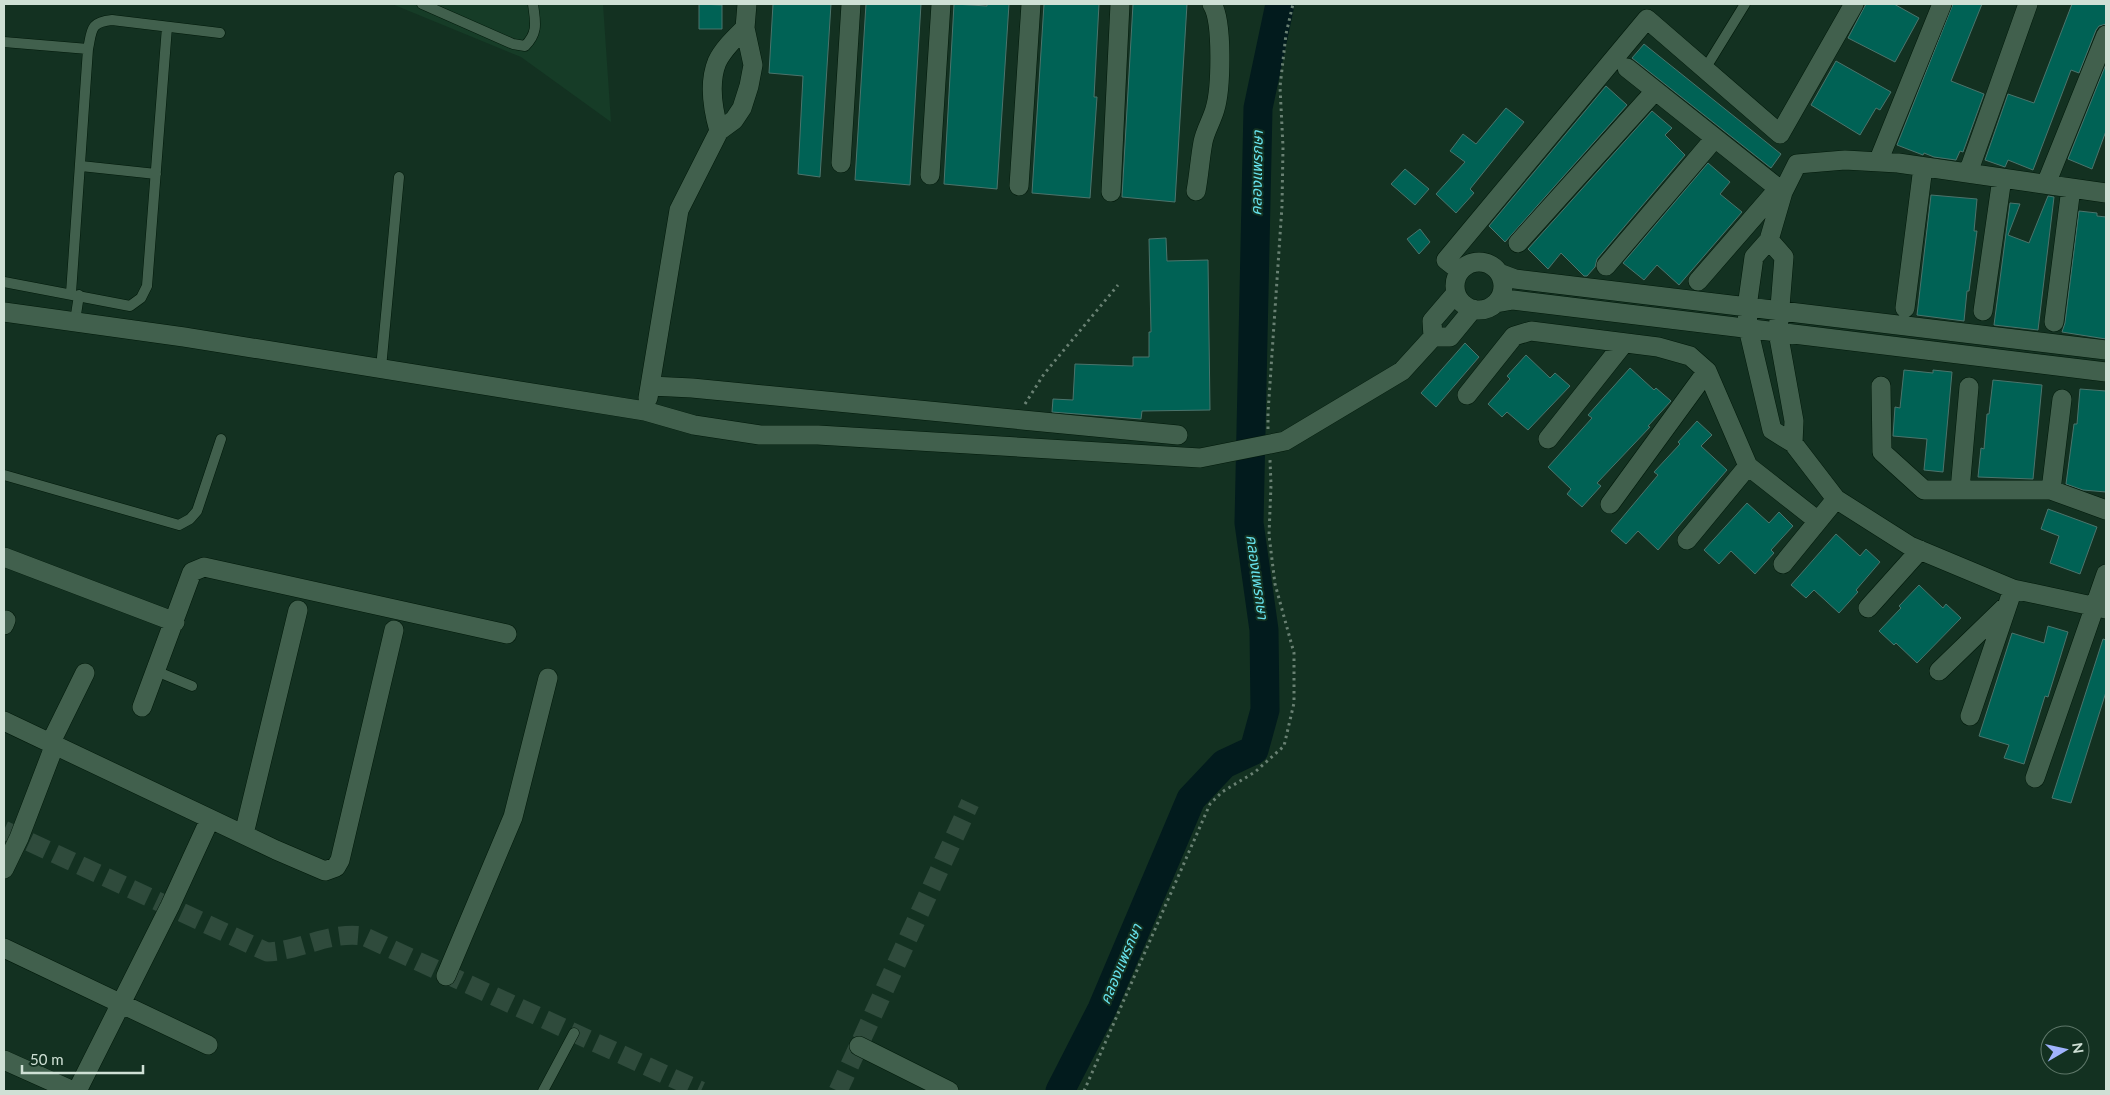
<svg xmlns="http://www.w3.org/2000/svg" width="2110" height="1095" viewBox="0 0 2110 1095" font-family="Lato,'Noto Sans Thai',sans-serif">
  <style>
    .built { fill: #163c27 }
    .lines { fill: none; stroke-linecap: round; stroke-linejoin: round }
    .river { stroke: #021b1d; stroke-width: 29 }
    .building { fill: #006255; stroke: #4b746c }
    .street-tunnel { stroke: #2f4b3c; stroke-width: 19; stroke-dasharray: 19 9; stroke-linecap: butt }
    .lane-casing { stroke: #00190a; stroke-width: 11 }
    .street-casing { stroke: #00190a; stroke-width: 20 }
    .path { stroke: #698173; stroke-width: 3; stroke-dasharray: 2.5 4; stroke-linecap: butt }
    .lane { stroke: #41604d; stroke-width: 10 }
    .street { stroke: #41604d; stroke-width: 19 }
    .labels { text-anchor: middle; stroke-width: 4; stroke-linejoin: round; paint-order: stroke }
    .water-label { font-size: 15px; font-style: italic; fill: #67e3ed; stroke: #133121 }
  </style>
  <rect width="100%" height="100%" fill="#133121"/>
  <path class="built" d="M392,4H603L611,122L521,57Z"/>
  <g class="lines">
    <path class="river" d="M1060,1091L1102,1009L1191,799L1224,764L1254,750L1265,710L1264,630L1249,523L1258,108L1280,4"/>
  </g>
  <path class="building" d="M699,4L722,5V29H699Z
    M773,4H831L820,177L798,174L803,76L769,73Z
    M866,4H921L910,185L855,180Z
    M954,4L987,6V4H1009L997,189L944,184Z
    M1044,4H1099L1094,97H1097L1090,198L1032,193Z
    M1133,4H1187L1175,202L1122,197Z
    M1866,4H1894L1919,18L1895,62L1848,38Z
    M1953,4H1982L1951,81L1984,94L1963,152L1960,151L1956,160L1934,157L1924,153L1923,155L1897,145Z
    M2072,4H2106V24L2099,26L2096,30L2079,73L2071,70L2033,170L2008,160L2005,167L1985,160L2008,94L2034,103Z
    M1644,44L1781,154L1771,168L1632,58Z
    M1836,61L1891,92L1880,110L1876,108L1860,135L1811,105Z
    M2106,64V131L2092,169L2068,159Z
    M1606,86L1627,105L1505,242L1489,226Z
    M1506,108L1524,122L1470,189L1474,193L1456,213L1436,194L1465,162L1450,151L1463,134L1476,144Z
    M1652,111L1672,128L1665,135L1685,155L1597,259L1595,267L1587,276H1584L1561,253L1548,269L1528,249Z
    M1708,163L1730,182L1720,194L1742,212L1679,285L1657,265L1644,280L1623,263Z
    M1405,169L1429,189L1415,205L1391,184Z
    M1931,195L1977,199L1974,231H1977L1969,291H1967L1964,321L1917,315Z
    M2048,196L2054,197L2038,330L1994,325L2010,203L2020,204L2008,235L2029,243Z
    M2079,211L2097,213V216L2106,217V339L2062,332L2065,323Z
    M1420,229L1430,242L1419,254L1407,239Z
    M1166,238L1167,261L1208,260L1210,410L1142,411L1141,419L1052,412L1053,399L1073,400L1075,364L1133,366V357H1149V332H1151L1149,239Z
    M1465,343L1479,357L1436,407L1421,393Z
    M1526,355L1550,378L1555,373L1570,386L1528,430L1507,412L1502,417L1488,404L1510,379L1507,376Z
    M1630,368L1654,390L1656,388L1671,401L1648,426L1650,427L1597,483L1601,486L1582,507L1567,494L1571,489L1548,467L1592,418L1588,415Z
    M1904,370L1933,373V370L1952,372L1943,472L1924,470L1927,439L1893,436L1895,407L1900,408Z
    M1993,380L2042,385L2033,479L1978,477L1981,448L1984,449L1987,414H1989Z
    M2080,389L2106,391V492L2083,490L2066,484L2074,424H2077Z
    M1697,421L1712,435L1701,446L1727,470L1658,550L1638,531L1626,544L1611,531L1658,475L1654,472L1680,444L1678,442Z
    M1747,503L1769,523L1779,512L1793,526L1771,550L1774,553L1755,574L1731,551L1719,564L1704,550Z
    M2048,509L2097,527L2080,574L2050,563L2059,536L2041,529Z
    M1836,534L1860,556L1866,549L1880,562L1856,590L1858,592L1839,613L1814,590L1806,598L1791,585Z
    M1919,585L1943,608L1946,604L1961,618L1917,663L1896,643L1894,645L1879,631L1901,608L1899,606Z
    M2048,626L2068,632L2048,697L2045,696L2024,764L2004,758L2009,745L1979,736L2012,633L2044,643Z
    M2103,639L2106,640V692L2071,803L2052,798Z"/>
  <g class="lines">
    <path class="street-tunnel" d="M4,830L267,952C299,951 330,931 363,936L701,1091
      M838,1091L970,803"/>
    <defs>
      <path id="lane" d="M422,4L513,44L525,46C539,32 535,21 533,4
        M4,42L88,49
        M1705,69L1745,4
        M81,166L156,174
        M4,282L130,306L141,298L147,286L167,27
        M71,293L88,49C92,30 90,22 112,20L220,33
        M75,321L79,295
        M381,368L399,177
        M4,475L179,525L190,519L197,511L221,439
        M156,671L192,686
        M543,1091L574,1033"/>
      <path id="street" d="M1627,68L1783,192
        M719,131C713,110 708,84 717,62C723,49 735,38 745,28
        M1878,162L1942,4
        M841,163L851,4
        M1968,173L2028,4
        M930,175L941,4
        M2046,184L2106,35
        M1019,186L1031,4
        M1196,191C1199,175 1200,158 1203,142C1205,131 1212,120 1215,109C1221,89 1223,21 1212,4
        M1111,192L1120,4
        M1769,240L1784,257L1778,332L1794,421L1793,443L1772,430L1748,328L1747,307L1754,257Z
        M1769,240L1783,192L1797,164L1845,160L1898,163L2106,193
        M1518,243L1655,91
        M1455 286a24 24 0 1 1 48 0a24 24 0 1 1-48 0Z
        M1606,266L1715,138
        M1460,271L1446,260L1647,19L1780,134L1854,4
        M1499,273L1515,279L2106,350
        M1698,281L1778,189
        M1496,303L1513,300L2106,372
        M1905,308L1923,167
        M1983,311L2002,178
        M4,312L184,337L645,411L694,425L760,435H818L1200,458L1285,441L1402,371L1433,337L1432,321L1456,293
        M2054,322L2071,188
        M1433,337H1450L1473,309
        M651,386L692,388L1178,435
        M1881,386L1882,452L1924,490H2051L2106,510
        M1467,395L1514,336L1531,331L1658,347L1690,356L1707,371L1748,466L1818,521
        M648,398L679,210L719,131L734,120L742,108L749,86L753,65L745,28L747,4
        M1548,439L1624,343
        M1793,443L1836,499L1910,546L2013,589L2106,609
        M1960,490L1969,387
        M2051,490L2062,399
        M1610,504L1707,371
        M1687,540L1748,466
        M4,557L175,622
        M1783,564L1836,499
        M1868,608L1920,550
        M4,625L6,620
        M1939,671L2004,608
        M142,707L192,572L204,567L507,634
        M1970,716L2013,589
        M4,721L276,850L325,871L336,867L340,860L394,630
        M51,742L85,673
        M2035,778L2106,574
        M244,834L298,610
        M4,869L19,838L55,744
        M4,948L208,1045
        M446,976L513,817L548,678
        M859,1046L949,1091
        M4,1060L73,1091
        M77,1091L170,906L210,819"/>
    </defs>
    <use href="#lane" class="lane-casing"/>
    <use href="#street" class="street-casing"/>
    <path class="path" d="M1025,404L1044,374L1118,285
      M1268,429V413L1282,206L1283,147L1280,87L1286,34L1293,4
      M1084,1091L1210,804L1222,792L1255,772L1284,746L1294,703V653L1275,584L1269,535L1271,485L1270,460"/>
    <use href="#lane" class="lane"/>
    <use href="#street" class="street"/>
  </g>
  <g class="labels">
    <g class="water-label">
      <text transform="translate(1257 173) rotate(-89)" y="5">คลองแพรกษา</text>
      <text transform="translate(1257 577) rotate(82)" y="5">คลองแพรกษา</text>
      <text transform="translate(1121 964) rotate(-67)" y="5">คลองแพรกษา</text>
    </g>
  </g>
  <rect width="2110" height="1095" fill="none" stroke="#cfe0d5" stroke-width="10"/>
  <g transform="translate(2065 1050) rotate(81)"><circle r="24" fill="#133121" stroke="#5e7769"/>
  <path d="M0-4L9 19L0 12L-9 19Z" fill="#a0b3fd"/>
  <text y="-8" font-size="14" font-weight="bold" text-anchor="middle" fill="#cfe0d5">N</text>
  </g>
  <path d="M22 1065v8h121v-8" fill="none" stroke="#cfe0d5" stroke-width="2.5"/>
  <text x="30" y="1065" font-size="15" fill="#cfe0d5" stroke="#133121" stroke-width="4" paint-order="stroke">50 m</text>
</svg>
